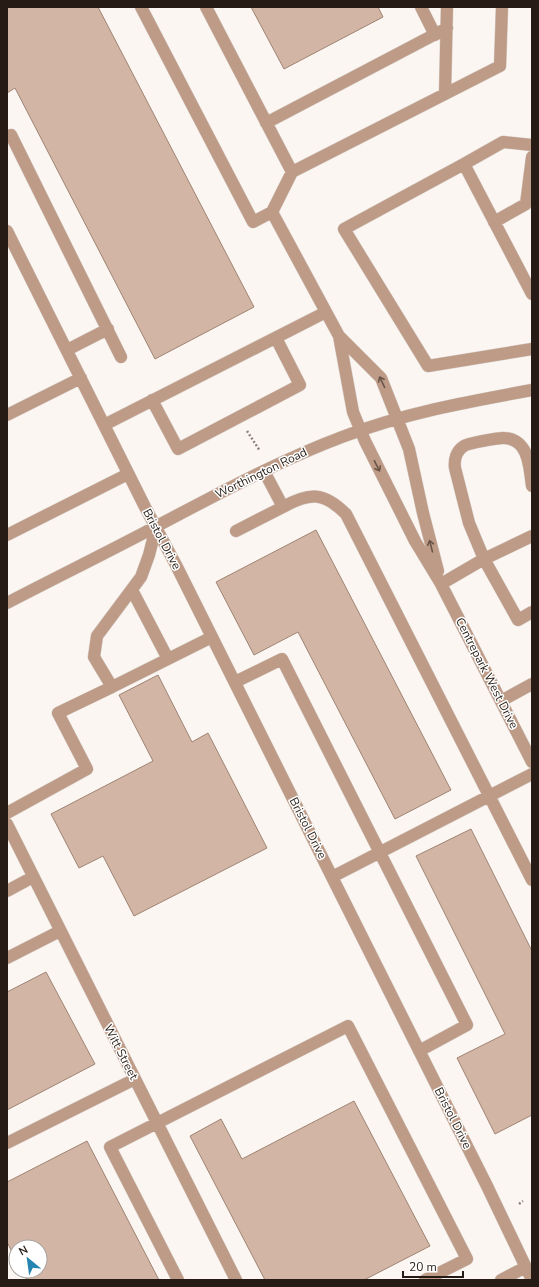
<svg xmlns="http://www.w3.org/2000/svg" width="539" height="1287" viewBox="0 0 539 1287" font-family="'Nunito Sans',sans-serif">
  <style>
    .building { fill: #d2b5a4; stroke: #9f8473 }
    .lines { fill: none; stroke-linecap: round; stroke-linejoin: round }
    .minor-casing { stroke: #dad3cf; stroke-width: 13 }
    .path { stroke: #8c847f; stroke-width: 2.5; stroke-dasharray: 2 2; stroke-linecap: butt }
    .minor { stroke: #be9b86; stroke-width: 12 }
    .oneway { stroke: #6a5548 }
    .labels { text-anchor: middle; stroke-width: 3; stroke-linejoin: round; paint-order: stroke }
    .street-label { font-size: 12px; fill: #261c15; stroke: #fff }
  </style>
  <rect width="100%" height="100%" fill="#fcf6f2"/>
  <path class="building" d="M7,7H98L254,307L155,359L15,88L7,93Z
    M251,7H378L383,17L284,69Z
    M316,530L451,790L395,819L298,632L254,655L216,582Z
    M158,675L192,742L208,733L267,848L134,916L103,856L79,868L51,814L153,761L119,695Z
    M471,829L532,951V1115L495,1134L457,1058L505,1034L416,856Z
    M46,972L95,1064L7,1110V992Z
    M354,1101L430,1246L364,1280H265L190,1136L221,1119L242,1159Z
    M87,1141L159,1280H27L22,1271H40V1247H16V1260L7,1242V1182Z"/>
  <g class="lines">
    <defs>
      <path id="minor" d="M141,7L253,222L272,212
        M206,7L292,172
        M421,7L435,35
        M502,7L500,66L292,172L272,212L339,336L353,412L365,441L415,541L441,584L532,762
        M445,94L447,7
        M266,123L447,28
        M7,136L11,135L121,357
        M532,145L503,142L464,164L532,294
        M464,164L344,229L428,366L532,349
        M494,222L526,204L532,157
        M7,231L145,507L176,565L332,877L487,1186L532,1280
        M339,336L381,378L409,449L423,513L438,571
        M67,350L108,329
        M152,400L178,449L300,385L276,338
        M7,415L81,378
        M104,425L326,312
        M264,471L283,507C310,492 324,492 346,514L532,880
        M532,486C530,474 530,457 522,447C518,442 511,438 503,438C498,438 468,443 464,446C456,451 454,460 455,468L469,523L484,559L518,620L532,612
        M156,527L149,555L141,577L97,636L94,657L112,687L212,637
        M236,531L283,507
        M7,535L128,474
        M441,584L484,559L532,536
        M132,590L168,659
        M7,603C57,577 108,552 157,526C218,494 278,461 342,437C405,413 466,402 532,390
        M235,682L282,659L467,1025L419,1051
        M501,701L532,684
        M7,813L87,769L58,713L112,687
        M7,824L236,1280
        M332,877L532,774
        M7,891L33,877
        M7,958L60,931
        M7,1143L135,1079
        M178,1280L110,1147L348,1026L467,1259L425,1280
        M501,1280L526,1267"/>
    </defs>
    <use href="#minor" class="minor-casing"/>
    <path class="path" d="M247,431L260,451
      M519,1204L523,1201"/>
    <use href="#minor" class="minor"/>
  </g>
  <defs><path id="oneway-shaft" d="M-6 0H5M1.5-3L5.5 0L1.5 3" fill="none" stroke-width="1.6" stroke-linecap="round" stroke-linejoin="round"/></defs>
  <g class="oneway">
    <use href="#oneway-shaft" transform="translate(382 382) rotate(-116)"/>
    <use href="#oneway-shaft" transform="translate(377 466) rotate(63)"/>
    <use href="#oneway-shaft" transform="translate(431 546) rotate(-104)"/>
  </g>
  <g class="labels">
    <g class="street-label">
      <text transform="translate(261 473) rotate(-26)" y="4">Worthington Road</text>
      <text transform="translate(162 539) rotate(62)" y="4">Bristol Drive</text>
      <text transform="translate(487 673) rotate(63)" y="4">Centrepark West Drive</text>
      <text transform="translate(308 828) rotate(63)" y="4">Bristol Drive</text>
      <text transform="translate(121 1052) rotate(63)" y="4">Witt Street</text>
      <text transform="translate(453 1118) rotate(63)" y="4">Bristol Drive</text>
    </g>
  </g>
  <rect width="539" height="1287" fill="none" stroke="#261c15" stroke-width="16"/>
  <g transform="translate(28 1259) rotate(331)"><circle r="19" fill="#ffffff" stroke="#a8a4a1"/>
  <path d="M0-3L7 15L0 10L-7 15Z" fill="#2485b0"/>
  <text y="-6" font-size="11" font-weight="bold" text-anchor="middle" fill="#261c15">N</text>
  </g>
  <path d="M403 1271v6h60v-6" fill="none" stroke="#261c15" stroke-width="2"/>
  <text x="409" y="1271" font-size="12" fill="#261c15" stroke="#ffffff" stroke-width="3" paint-order="stroke">20 m</text>
</svg>
